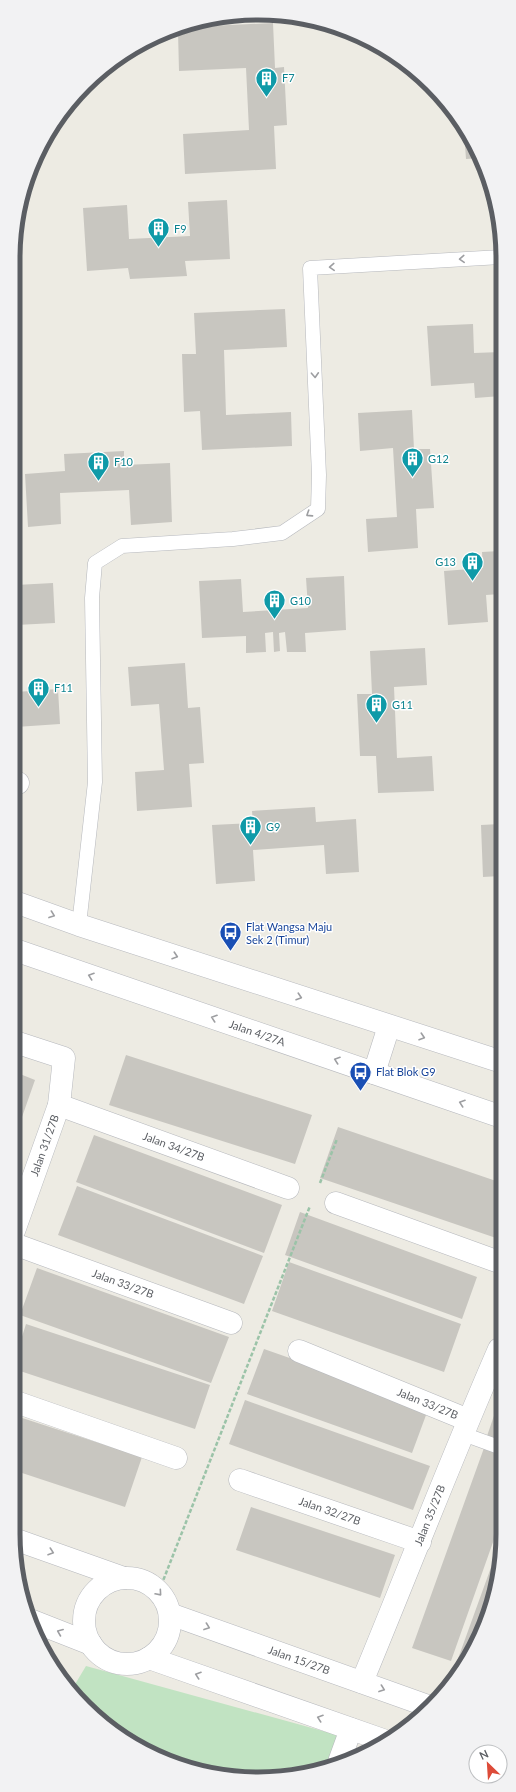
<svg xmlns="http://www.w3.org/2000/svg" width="516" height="1792" viewBox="0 0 516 1792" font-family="Lato,sans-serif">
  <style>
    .green { fill: #c1e3c2 }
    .building { fill: #c8c6c0 }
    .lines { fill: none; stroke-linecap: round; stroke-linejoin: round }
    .lane-casing { stroke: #b6b8bd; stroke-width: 15 }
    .street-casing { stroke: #b6b8bd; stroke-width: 23 }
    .secondary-casing { stroke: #b7b9be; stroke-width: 23 }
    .path { stroke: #9bc3a8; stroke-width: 2.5; stroke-dasharray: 4 2; stroke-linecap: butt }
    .lane { stroke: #fff; stroke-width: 14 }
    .street { stroke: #fff; stroke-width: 22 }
    .secondary { stroke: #fff; stroke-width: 22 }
    .oneway { stroke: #9d9ea1 }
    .labels { text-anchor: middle; stroke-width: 3; stroke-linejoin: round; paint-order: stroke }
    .culture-label { font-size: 11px; fill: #0d838f; stroke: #fff; text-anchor: start }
    .transit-label { font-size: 11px; fill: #164399; stroke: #fff; text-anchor: start }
    .street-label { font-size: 11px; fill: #5b5e63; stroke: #fff }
    .rim { fill: none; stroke: #5b5e63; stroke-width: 5 }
  </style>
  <rect width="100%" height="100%" fill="#edebe3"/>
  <path class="green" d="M86,1666L341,1736L329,1767L322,1771L242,1778L150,1754L74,1696L71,1691Z"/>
  <path class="building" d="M273,23L275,68L284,67L287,125L274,126L276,169L185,174L183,134L249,130L246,68L179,71L178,31L187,27Z
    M464,130L478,150L480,158L466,159Z
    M227,200L230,259L185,261L187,276L130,279L128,268L87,271L83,208L127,205L129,239L190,236L188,202Z
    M285,309L287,347L224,350L226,415L291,412L292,446L202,450L200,411L184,412L182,354H196L194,313Z
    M473,324L474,353L501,352V396L475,398L474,383L431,386L427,326Z
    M412,410L414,449H430L434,508L416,509L418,548L368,552L366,519L397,517L393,448L360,451L358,413Z
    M124,451V465L170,463L172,522L131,525L129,490L60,493L61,524L28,527L25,474L65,471L64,454Z
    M500,551V594L486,595L488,622L448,625L444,571L483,568L482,552Z
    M344,576L346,630L305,633L306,652H287L285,632L279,633L280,651L274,652L273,632L265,633L266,652L246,653V636L202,638L199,581L241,579L243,612L308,608L306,578Z
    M53,583L55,623L16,625V585Z
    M425,648L427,685L394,687L397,758L432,756L434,791L378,793L376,756H360L357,694H372L370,651Z
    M185,663L188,708L200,707L204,763L189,764L192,807L137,811L135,772L164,770L159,704L131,706L128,667Z
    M58,689L60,724L16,727V692Z
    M315,807L316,822L356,819L359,872L326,874L324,845L253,850L255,881L216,884L212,825L253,823L252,811Z
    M500,824V876L483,877L481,825Z
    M126,1055L312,1115L295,1164L109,1105Z
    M15,1072L35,1080L15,1137H14Z
    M338,1127L499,1182V1239L320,1178Z
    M94,1135L282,1205L264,1253L76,1182Z
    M77,1186L263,1256L244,1304L58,1235Z
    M300,1212L477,1277L462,1319L285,1255Z
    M289,1262L461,1324L444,1372L272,1311Z
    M37,1268L229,1337L211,1383L20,1315Z
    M26,1324L210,1385L195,1429L14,1369V1362Z
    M264,1349L429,1407L412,1453L247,1394Z
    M245,1400L430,1466L413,1510L229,1444Z
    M498,1404L499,1440L487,1436Z
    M13,1415L142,1457L125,1507L13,1470Z
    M484,1448L499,1453L498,1528L451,1661L412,1648Z
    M251,1507L395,1555L380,1598L236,1550Z
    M498,1548V1582L462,1670L453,1679L451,1678Z"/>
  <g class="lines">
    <defs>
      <path id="lane" d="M79,925L95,782L92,598L95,563L122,546L233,539L282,533L318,509L319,475L310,268L501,257
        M463,1434L499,1447"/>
      <g id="street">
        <path d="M16,783H18"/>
        <path d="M374,1073L389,1026"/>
        <path id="s1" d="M59,1105L288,1188"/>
        <path d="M336,1203L499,1262"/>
        <path id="s2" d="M14,1231L59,1105L64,1058L15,1042"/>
        <path id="s3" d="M14,1244L231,1323"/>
        <path id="s4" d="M299,1351L468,1420"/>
        <path d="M13,1401L176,1458"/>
        <path id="s5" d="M240,1480L420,1542"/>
        <path d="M14,1539L124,1578"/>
        <circle cx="127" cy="1621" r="43"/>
        <path id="s6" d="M170,1614L428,1706"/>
        <path d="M30,1620L91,1644"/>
        <path d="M149,1658L383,1740"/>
        <path id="s7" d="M362,1682C408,1571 451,1459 499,1349"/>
        <path d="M339,1762L351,1729"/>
      </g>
      <g id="secondary">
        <path d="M15,902L79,925L499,1061"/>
        <path id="s8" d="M15,950L499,1116"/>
      </g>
    </defs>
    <use href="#lane" class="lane-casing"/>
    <use href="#street" class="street-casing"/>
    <use href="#secondary" class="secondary-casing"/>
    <path class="path" d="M320,1183L337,1139
      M159,1591L310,1206"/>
    <use href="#lane" class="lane"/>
    <use href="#street" class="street"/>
    <use href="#secondary" class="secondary"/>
  </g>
  <defs><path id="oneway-chevron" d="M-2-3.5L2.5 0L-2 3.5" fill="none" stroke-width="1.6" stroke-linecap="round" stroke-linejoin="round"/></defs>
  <g class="oneway">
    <use href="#oneway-chevron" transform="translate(462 259) rotate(177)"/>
    <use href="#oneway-chevron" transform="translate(332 267) rotate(177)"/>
    <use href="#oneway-chevron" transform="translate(315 375) rotate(87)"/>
    <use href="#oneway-chevron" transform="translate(309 514) rotate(147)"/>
    <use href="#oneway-chevron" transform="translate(52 915) rotate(20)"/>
    <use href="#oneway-chevron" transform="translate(175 956) rotate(18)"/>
    <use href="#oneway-chevron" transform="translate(91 976) rotate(-161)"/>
    <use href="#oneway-chevron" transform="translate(299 997) rotate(18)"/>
    <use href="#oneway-chevron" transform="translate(214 1018) rotate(-161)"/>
    <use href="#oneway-chevron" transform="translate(422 1037) rotate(18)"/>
    <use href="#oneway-chevron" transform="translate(337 1060) rotate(-161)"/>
    <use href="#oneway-chevron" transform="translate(462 1103) rotate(-161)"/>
    <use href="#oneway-chevron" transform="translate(51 1552) rotate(19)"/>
    <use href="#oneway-chevron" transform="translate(159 1593) rotate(49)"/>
    <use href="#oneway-chevron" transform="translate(207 1627) rotate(20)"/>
    <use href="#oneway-chevron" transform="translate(60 1632) rotate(-158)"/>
    <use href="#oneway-chevron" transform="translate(198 1675) rotate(-161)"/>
    <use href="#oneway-chevron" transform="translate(382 1689) rotate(20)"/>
    <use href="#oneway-chevron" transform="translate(320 1718) rotate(-161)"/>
  </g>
  <defs>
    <symbol id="building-pin" viewBox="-11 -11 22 30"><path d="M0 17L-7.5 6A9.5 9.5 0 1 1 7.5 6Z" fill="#0f9aa8" stroke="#fff"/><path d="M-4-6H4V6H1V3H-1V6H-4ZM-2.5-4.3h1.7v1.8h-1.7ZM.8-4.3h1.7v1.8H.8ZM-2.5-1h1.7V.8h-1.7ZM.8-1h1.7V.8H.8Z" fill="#fff"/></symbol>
    <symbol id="bus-pin" viewBox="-11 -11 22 30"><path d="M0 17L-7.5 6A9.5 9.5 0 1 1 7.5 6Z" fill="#1a4fb4" stroke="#fff"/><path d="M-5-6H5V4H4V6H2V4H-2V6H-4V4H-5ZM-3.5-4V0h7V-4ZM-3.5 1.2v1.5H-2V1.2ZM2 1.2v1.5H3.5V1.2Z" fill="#fff"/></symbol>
  </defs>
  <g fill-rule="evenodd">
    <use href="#building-pin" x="254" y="66" width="25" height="34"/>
    <use href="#building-pin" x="146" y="216" width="25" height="34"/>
    <use href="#building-pin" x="400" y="446" width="25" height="34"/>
    <use href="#building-pin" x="86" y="450" width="25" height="34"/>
    <use href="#building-pin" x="460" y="550" width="25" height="34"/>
    <use href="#building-pin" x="262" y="588" width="25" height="34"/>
    <use href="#building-pin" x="26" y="676" width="25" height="34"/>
    <use href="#building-pin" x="364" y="692" width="25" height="34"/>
    <use href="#building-pin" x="238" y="814" width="25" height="34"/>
    <use href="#bus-pin" x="218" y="920" width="25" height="34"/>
    <use href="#bus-pin" x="348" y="1060" width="25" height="34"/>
  </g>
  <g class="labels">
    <g class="culture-label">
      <text x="282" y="82">F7</text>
      <text x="174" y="233">F9</text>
      <text x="428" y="463">G12</text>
      <text x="114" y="466">F10</text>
      <text x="456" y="566" text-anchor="end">G13</text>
      <text x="290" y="605">G10</text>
      <text x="54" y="692">F11</text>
      <text x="392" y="709">G11</text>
      <text x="266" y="831">G9</text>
    </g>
    <g class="transit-label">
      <text x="246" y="931">Flat Wangsa Maju<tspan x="246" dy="13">Sek 2 (Timur)</tspan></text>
      <text x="376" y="1076">Flat Blok G9</text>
    </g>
    <g class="street-label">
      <text dy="4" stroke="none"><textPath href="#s8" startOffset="256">Jalan 4/27A</textPath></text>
      <text dy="4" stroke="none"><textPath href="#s2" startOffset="91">Jalan 31/27B</textPath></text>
      <text dy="4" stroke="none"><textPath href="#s1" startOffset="122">Jalan 34/27B</textPath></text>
      <text dy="4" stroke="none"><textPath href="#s3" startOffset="116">Jalan 33/27B</textPath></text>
      <text dy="4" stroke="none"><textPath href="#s4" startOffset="139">Jalan 33/27B</textPath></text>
      <text dy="4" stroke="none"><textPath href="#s5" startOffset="95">Jalan 32/27B</textPath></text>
      <text dy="4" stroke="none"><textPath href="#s7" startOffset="180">Jalan 35/27B</textPath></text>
      <text dy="4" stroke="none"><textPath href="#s6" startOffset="137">Jalan 15/27B</textPath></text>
    </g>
  </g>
  <path d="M0 0H516V1792H0ZM258 20H258A238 238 0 0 1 496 258V1534A238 238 0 0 1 258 1772H258A238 238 0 0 1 20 1534V258A238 238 0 0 1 258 20Z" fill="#f2f2f3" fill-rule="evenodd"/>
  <path class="rim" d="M258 20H258A238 238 0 0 1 496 258V1534A238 238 0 0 1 258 1772H258A238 238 0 0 1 20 1534V258A238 238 0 0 1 258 20Z"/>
  <g transform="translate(488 1764) rotate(335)"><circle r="19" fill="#ffffff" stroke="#bdbfc1"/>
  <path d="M0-3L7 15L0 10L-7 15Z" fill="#dd4b39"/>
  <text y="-6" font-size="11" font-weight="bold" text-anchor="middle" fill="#5b5e63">N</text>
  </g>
</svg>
